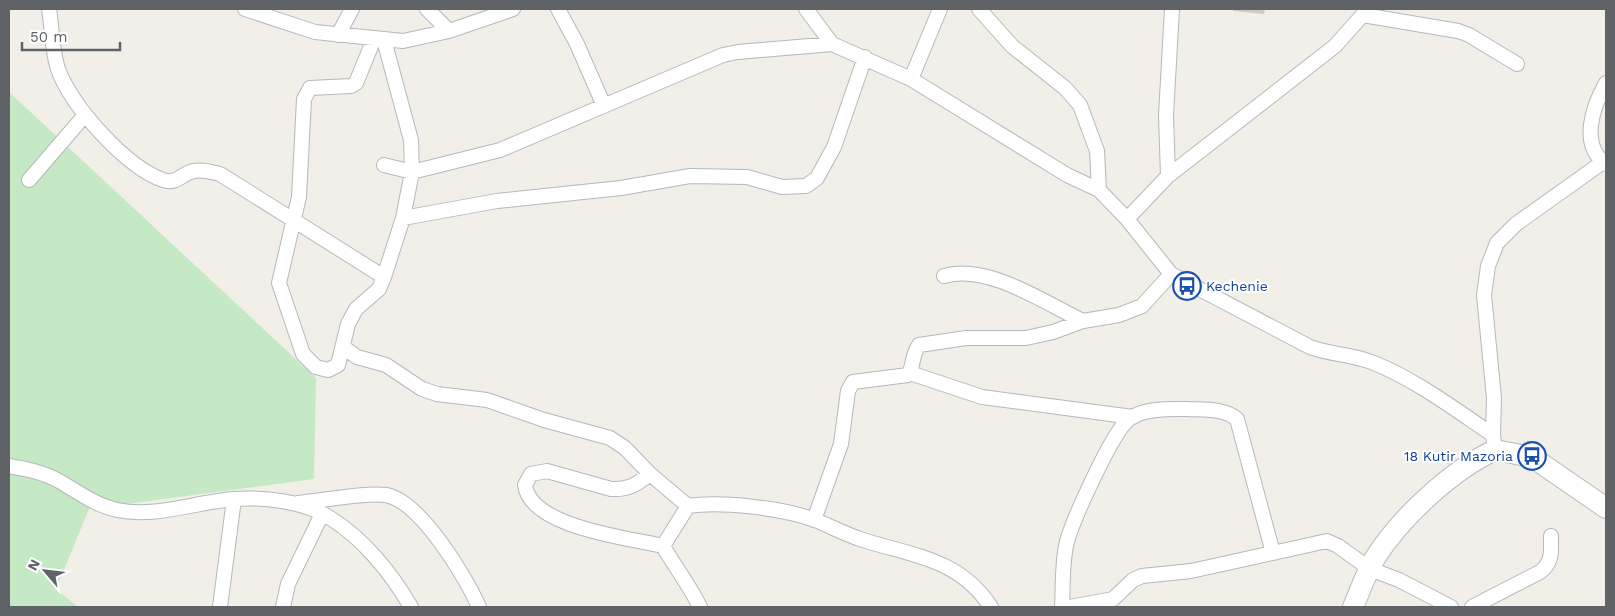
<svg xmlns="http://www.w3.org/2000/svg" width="1615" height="616" viewBox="0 0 1615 616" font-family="'Work Sans',sans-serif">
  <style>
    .green { fill: #c5e8c5 }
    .building { fill: #cccac5 }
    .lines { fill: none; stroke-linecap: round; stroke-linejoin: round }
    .minor-casing { stroke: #b5b8bc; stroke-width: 16 }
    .secondary-casing { stroke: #b6babf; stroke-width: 22 }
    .minor { stroke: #fff; stroke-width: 14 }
    .secondary { stroke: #fff; stroke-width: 20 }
    .labels { text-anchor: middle; stroke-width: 4; stroke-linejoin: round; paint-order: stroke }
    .transit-label { font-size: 14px; fill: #164399; stroke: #fff; text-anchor: start }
  </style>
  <rect width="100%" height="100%" fill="#f1efe8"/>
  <path class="green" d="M9,92L316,378L314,479L89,509L56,589L78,607H9Z"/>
  <path class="building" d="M1233,9H1265L1264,14L1233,11Z"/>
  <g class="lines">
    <defs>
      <path id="minor" d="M49,9C52,28 52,51 58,69C71,106 126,167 163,180C177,185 182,173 194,171C203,169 211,172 220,174L384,277
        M245,9L315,32L403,41L449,31L513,9
        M427,9L449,31
        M558,9L577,44L604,106
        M806,9L832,44
        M979,9L1012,46L1065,88L1080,105L1097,151L1099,190
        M1363,15L1458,31L1469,35L1517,64
        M338,35L352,9
        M374,39L356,83L351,86L310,88L304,99L299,197L279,283L303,354L316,367L328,370L338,365L348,324L356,309L379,289L384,277L403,218L412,172L411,140L384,40
        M911,79L940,9
        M1606,83C1593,106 1579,145 1606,164
        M384,165L412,172L500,150L723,55L738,52L832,44L911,79L1067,175L1099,190L1127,219L1171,274L1310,347C1331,355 1353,354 1374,363C1416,380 1456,410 1493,435L1495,450
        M1168,176L1166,115L1172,9
        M29,180L85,115
        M403,218L497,201L621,188L690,176L747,177L782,187L806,186L817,178L834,147L865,57
        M1127,219L1168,176L1335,46L1368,9
        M944,276C987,263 1045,303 1083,321
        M343,347L357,357L386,365L422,389L437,394L487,400L544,420L610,438L625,448L650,474L688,506
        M910,373L982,397L1133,417
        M1493,435L1494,398L1484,295L1488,266L1497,243L1516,224L1603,162
        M9,466C26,469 43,472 59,481C78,492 95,505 117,510C155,518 196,502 234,499C263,497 305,501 330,518C363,538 392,574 411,607
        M650,474C636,485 628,490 611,489L547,471L531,474L525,485C530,527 628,538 663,546C675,567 690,586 700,607
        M298,503C320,501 366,492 386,495C420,501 466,577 479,607
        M814,520L841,444L848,391L853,382L908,375C914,367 911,356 919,345L966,338H1026L1053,332L1083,321L1119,315L1142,306L1171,274
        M663,546L688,506C721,501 783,508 815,520C830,526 845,534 860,539C911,556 958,557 991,607
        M220,607L234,499
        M283,607L288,584L322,514
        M1062,607C1063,588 1062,566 1066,546C1070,525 1112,433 1128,420C1142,408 1169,409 1186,409C1204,410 1223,408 1237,419L1273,553
        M1070,607L1113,599L1133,580L1142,576L1191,571L1327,541L1338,546L1370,569L1399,580L1451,607
        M1472,607L1540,572C1553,562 1551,552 1551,536"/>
      <path id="secondary" d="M1353,607C1360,591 1366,573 1375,558C1401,517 1452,470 1495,450L1532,457L1606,508"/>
    </defs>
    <use href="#minor" class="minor-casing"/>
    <use href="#secondary" class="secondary-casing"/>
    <use href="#minor" class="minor"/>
    <use href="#secondary" class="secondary"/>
  </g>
  <defs>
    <symbol id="bus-ring" viewBox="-11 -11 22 22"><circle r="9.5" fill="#fff" stroke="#1a4fb4" stroke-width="1.5"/><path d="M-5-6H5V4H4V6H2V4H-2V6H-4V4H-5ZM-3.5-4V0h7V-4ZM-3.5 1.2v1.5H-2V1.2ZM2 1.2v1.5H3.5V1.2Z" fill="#1a4fb4"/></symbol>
  </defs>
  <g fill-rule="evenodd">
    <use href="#bus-ring" x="1171" y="270" width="32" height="32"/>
    <use href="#bus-ring" x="1516" y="440" width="32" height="32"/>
  </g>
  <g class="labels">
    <g class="transit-label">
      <text x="1206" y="291">Kechenie</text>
      <text x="1513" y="461" text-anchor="end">18 Kutir Mazoria</text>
    </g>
  </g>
  <rect width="1615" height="616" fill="none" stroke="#5f6368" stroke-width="20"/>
  <g transform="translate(45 571) rotate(298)" stroke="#ffffff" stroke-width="4" paint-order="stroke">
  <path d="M0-4L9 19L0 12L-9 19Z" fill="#5f6368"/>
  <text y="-8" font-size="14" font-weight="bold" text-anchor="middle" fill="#5f6368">N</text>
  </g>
  <path d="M22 42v8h98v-8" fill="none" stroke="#5f6368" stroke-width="2.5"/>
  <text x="30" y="42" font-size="15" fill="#5f6368" stroke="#ffffff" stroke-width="4" paint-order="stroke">50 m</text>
</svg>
